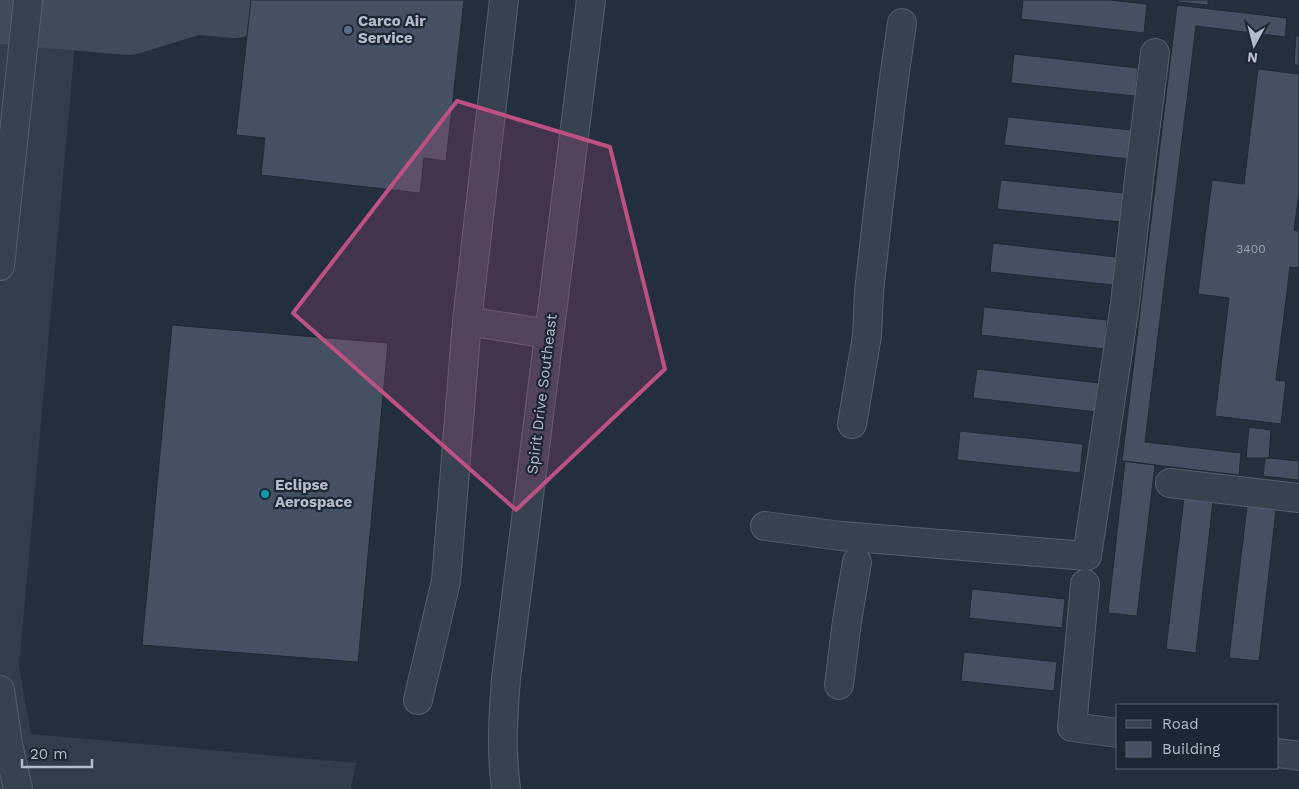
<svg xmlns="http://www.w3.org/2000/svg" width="1299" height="789" viewBox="0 0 1299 789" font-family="'Work Sans',sans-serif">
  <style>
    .airport { fill: #323c4b }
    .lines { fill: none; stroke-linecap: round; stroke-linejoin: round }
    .taxiway { stroke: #3f4a5a; stroke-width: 62 }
    .building { fill: #455162; stroke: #1f2835 }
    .minor-casing { stroke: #565f6c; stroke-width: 30 }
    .minor { stroke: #38414e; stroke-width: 28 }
    .marked { fill: #bd5182; fill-opacity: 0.2; stroke: #bd5182; stroke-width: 4; stroke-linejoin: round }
    .service-dot { fill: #5c6f8a; stroke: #1d2633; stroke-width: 2 }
    .culture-dot { fill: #0f9aa8; stroke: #1d2633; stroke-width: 2 }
    .labels { text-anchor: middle; stroke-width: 4.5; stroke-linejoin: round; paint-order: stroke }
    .number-label { font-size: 12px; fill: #98a1af }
    .poi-label { font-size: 15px; font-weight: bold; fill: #b4bcc9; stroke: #1d2633; text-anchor: start }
    .street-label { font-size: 15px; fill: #b4bcc9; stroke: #1d2633 }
  </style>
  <rect width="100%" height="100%" fill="#242f3e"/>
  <path class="airport" d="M0,0H79L19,667L31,734L356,763L351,789H0Z"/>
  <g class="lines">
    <path class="taxiway" d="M0,13L130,24L191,5L202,4L236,7"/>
  </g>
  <path class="building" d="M251,0H464L446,161L424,158L420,193L261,175L265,138L236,135Z
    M1023,0H1109L1147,4L1144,33L1021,19Z
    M1178,0H1208V5L1178,2Z
    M1177,5L1287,18L1285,37L1196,26L1145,442L1241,453L1239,475L1122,461Z
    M1296,35L1299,36V65H1294Z
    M1014,54L1138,68L1135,96L1011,83Z
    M1258,69L1299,74V193L1294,230L1299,231V266L1298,268L1290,267L1276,380L1286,381L1281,424L1215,416L1229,298L1198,294L1212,180L1244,184Z
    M1008,117L1131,130L1128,159L1004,145Z
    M1001,180L1124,193L1121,222L997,209Z
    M993,243L1116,257L1113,285L990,272Z
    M984,307L1107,320L1105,349L981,335Z
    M172,325L388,343L358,662L142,645Z
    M977,369L1100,383L1097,412L973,398Z
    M1249,427L1271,430L1269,458H1246Z
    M960,431L1083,444L1080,473L957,460Z
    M1269,458L1299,461V480L1263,476L1265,459Z
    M1125,461L1155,465L1137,616L1108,613Z
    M1184,498L1213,501L1196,653L1166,649Z
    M1247,506L1276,510L1259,661L1229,658Z
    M972,589L1065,599L1062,628L969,618Z
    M964,652L1057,662L1054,691L961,681Z"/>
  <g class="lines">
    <defs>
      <path id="minor" d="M0,266L28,0
        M467,321L549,334
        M852,424L867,336L869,292L878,211L893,86L902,23
        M1170,483L1299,498
        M765,526L841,536L1087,556L1125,304L1139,179L1155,53
        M1085,584L1072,727L1118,733
        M839,685L847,621L857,562
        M0,690L8,744L18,789
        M418,700L446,581L467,321L504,0
        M1278,753L1299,756
        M506,789C501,752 503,716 506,679L591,0"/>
    </defs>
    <use href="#minor" class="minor-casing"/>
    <use href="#minor" class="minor"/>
  </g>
  <path class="marked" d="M457,101L610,147L665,369L516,510L293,313Z"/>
  <circle class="service-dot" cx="348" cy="30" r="5"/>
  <circle class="culture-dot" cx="265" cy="494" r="5"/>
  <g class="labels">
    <g class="number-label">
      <text x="1251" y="253">3400</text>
    </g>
    <g class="poi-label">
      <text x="358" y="26">Carco Air<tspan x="358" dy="17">Service</tspan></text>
      <text x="275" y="490">Eclipse<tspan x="275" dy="17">Aerospace</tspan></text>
    </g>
    <g class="street-label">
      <text transform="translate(542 394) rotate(-83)" y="5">Spirit Drive Southeast</text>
    </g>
  </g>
  <rect x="1116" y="704" width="162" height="65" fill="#1d2633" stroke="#59626f"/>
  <rect x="1126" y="720" width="25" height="8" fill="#38414e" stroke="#59626f"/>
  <text x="1162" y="729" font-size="15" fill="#b4bcc9">Road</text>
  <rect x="1126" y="742" width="25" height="15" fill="#455162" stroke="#59626f"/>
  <text x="1162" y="754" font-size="15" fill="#b4bcc9">Building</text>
  <g transform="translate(1254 45) rotate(187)" stroke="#1d2633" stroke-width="4" paint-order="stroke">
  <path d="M0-4L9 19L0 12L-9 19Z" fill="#b4bcc9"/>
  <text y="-8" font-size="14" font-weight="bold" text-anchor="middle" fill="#b4bcc9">N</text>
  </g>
  <path d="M22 759v8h70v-8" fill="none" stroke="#b4bcc9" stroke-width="2.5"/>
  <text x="30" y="759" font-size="15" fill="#b4bcc9" stroke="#1d2633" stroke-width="4" paint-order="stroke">20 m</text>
</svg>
